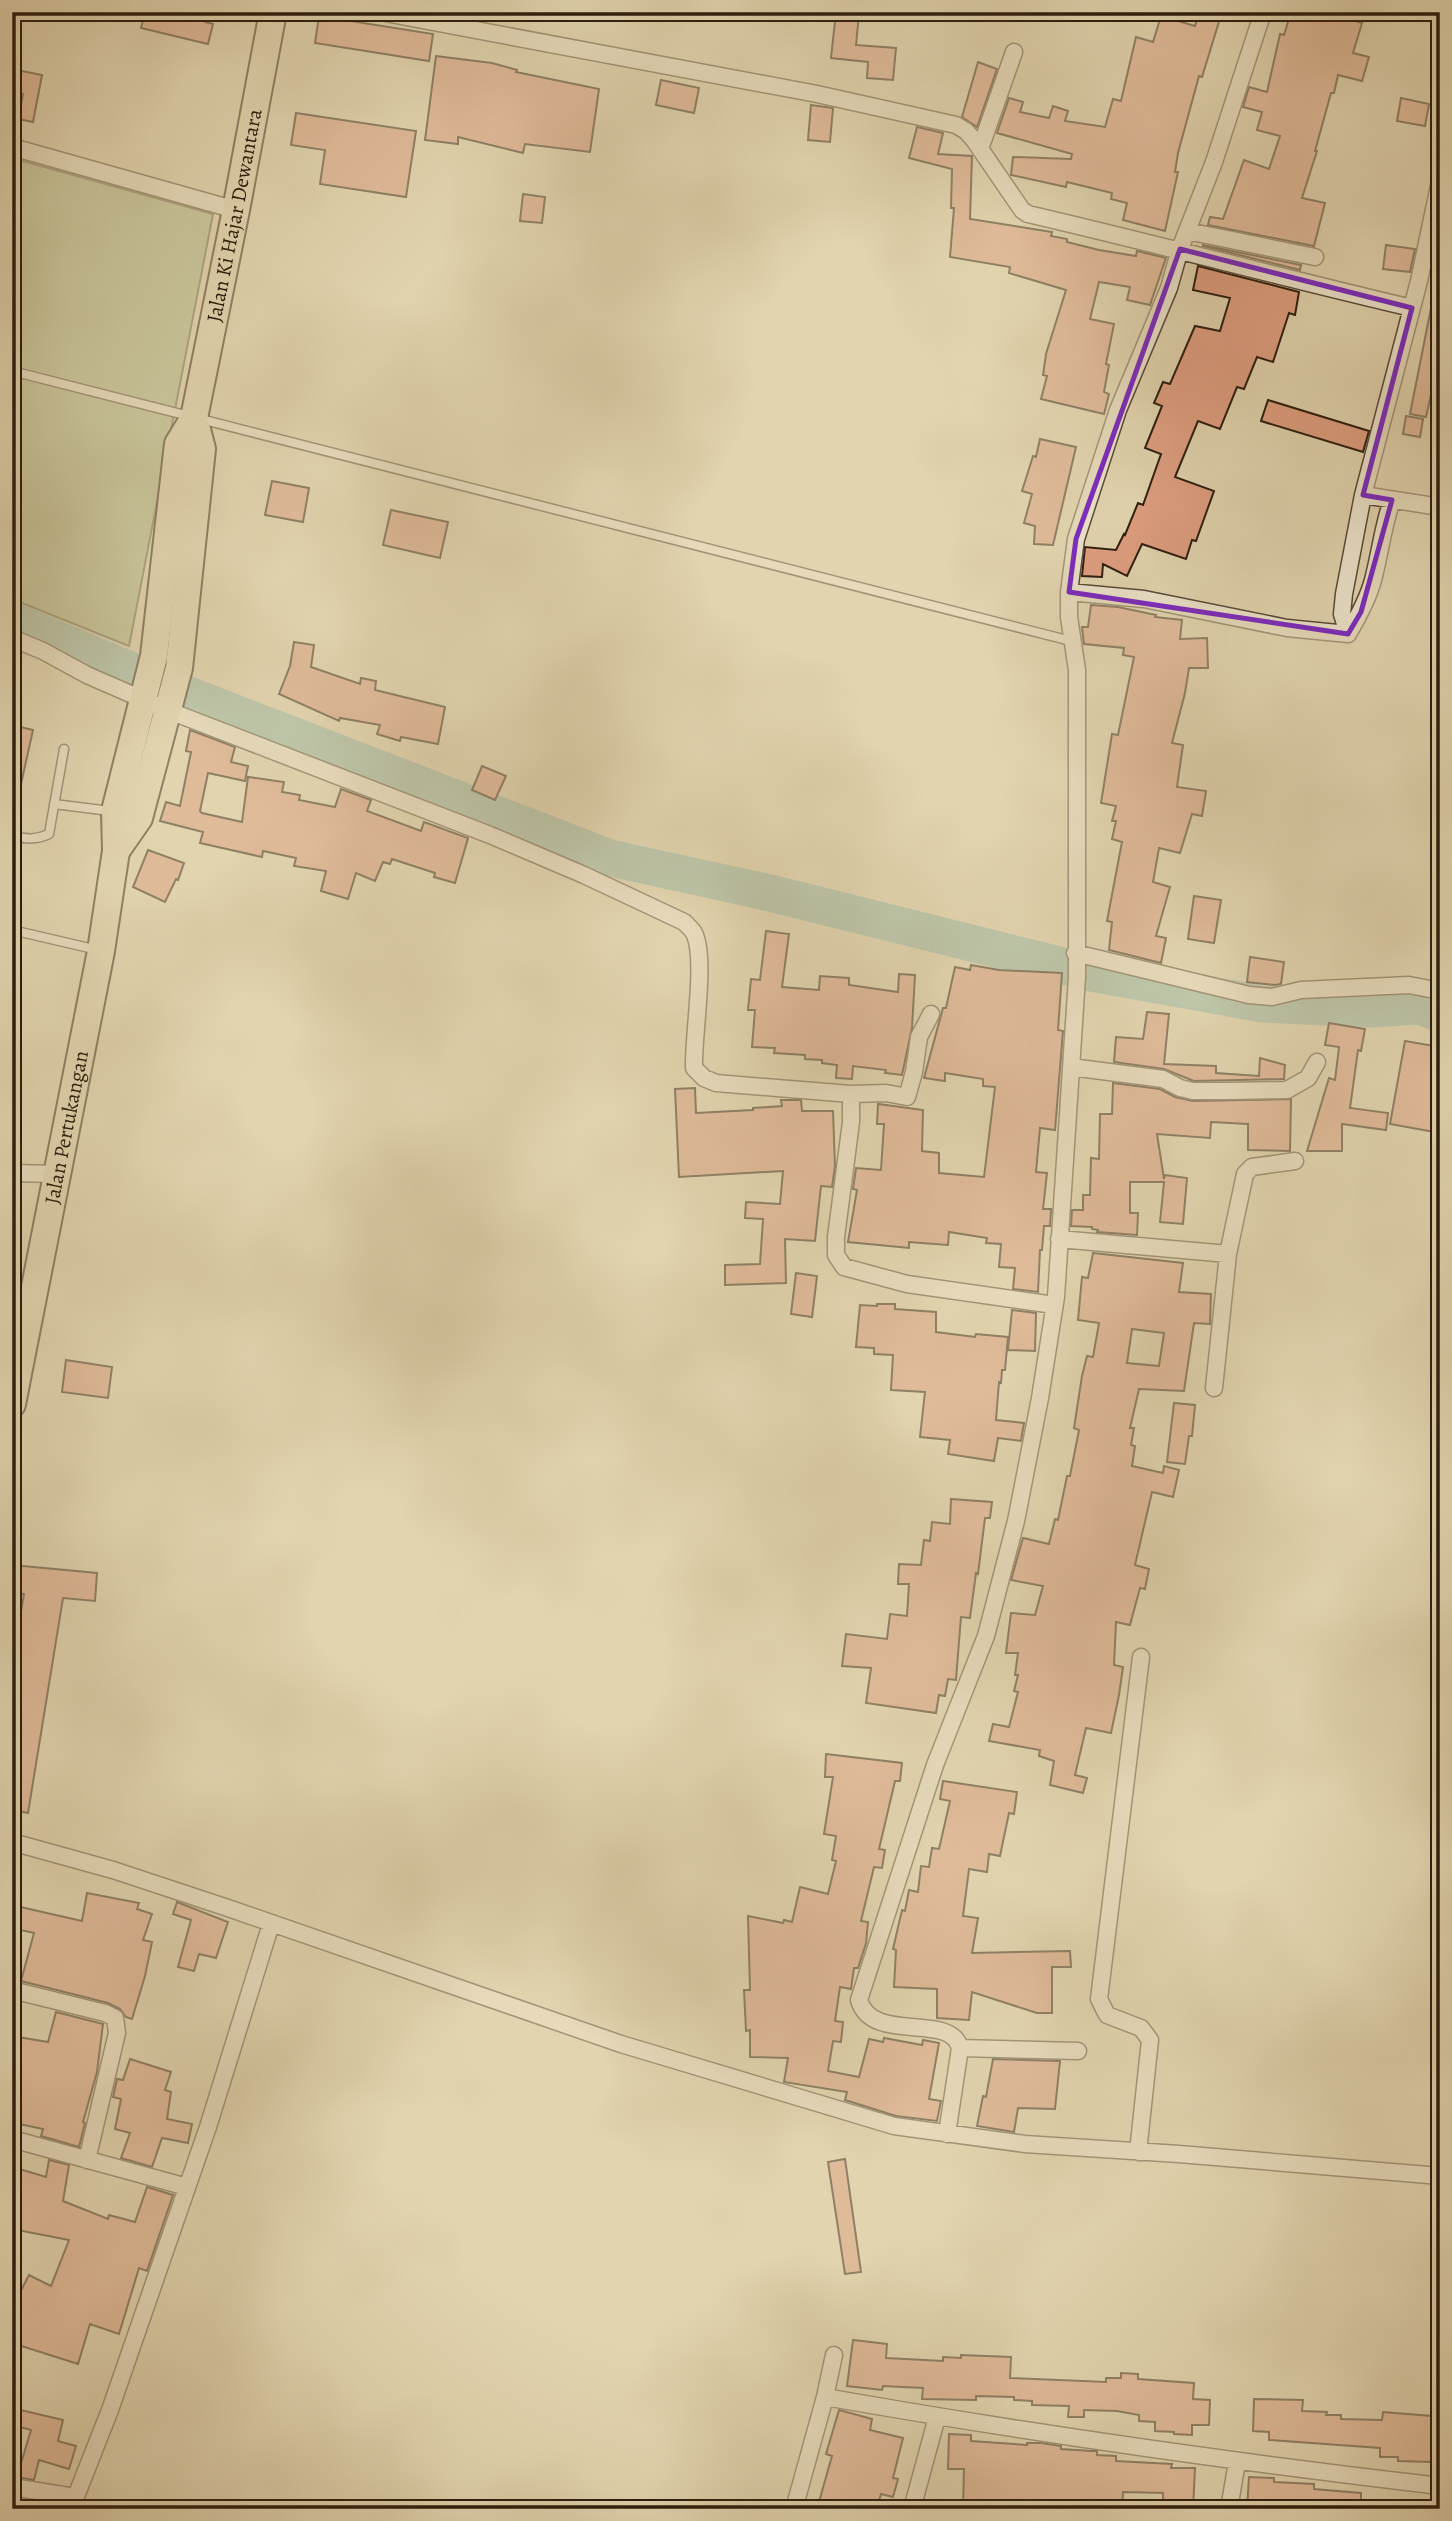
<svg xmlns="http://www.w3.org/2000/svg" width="1452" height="2521" viewBox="0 0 1452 2521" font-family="Alegreya,serif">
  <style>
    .green { fill: #b2bd8c; stroke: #6f6d4c; stroke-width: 2 }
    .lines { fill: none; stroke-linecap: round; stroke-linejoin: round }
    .river { stroke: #95b9a5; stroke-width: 37 }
    .building { fill: #de9e80; stroke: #2c1d0d; stroke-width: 2; fill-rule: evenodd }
    .service-casing { stroke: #594b36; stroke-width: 11 }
    .minor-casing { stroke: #594b36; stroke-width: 19 }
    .primary-casing { stroke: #2c1d0d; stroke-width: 30 }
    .service { stroke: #ece3cb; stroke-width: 8 }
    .minor { stroke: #ece3cb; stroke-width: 16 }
    .primary { stroke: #e1d4af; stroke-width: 26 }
    .marked { fill: none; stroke: #7b2cbf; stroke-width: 5; stroke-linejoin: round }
    .labels { text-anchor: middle; stroke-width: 5; stroke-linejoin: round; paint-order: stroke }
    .street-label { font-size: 21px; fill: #2c1d0d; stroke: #ece3cb }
  </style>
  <rect width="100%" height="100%" fill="#e1d4af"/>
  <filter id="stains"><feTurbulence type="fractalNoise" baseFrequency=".00286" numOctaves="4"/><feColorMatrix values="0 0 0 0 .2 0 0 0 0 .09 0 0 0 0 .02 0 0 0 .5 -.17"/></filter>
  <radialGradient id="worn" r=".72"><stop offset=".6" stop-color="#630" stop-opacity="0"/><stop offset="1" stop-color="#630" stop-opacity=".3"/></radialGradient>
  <path class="green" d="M12,158L213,214L129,646L12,599Z"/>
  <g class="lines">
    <path class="river" d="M12,620L194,697L610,858L770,893L1091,973L1262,1004L1371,1009L1420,1006L1440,1014"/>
  </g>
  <path class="building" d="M145,12H207L205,22L213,24L208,44L141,28Z
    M836,12L859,14L856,45L896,48L893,80L867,78L868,62L831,58Z
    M1199,12H1222L1202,77L1199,76L1178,153L1175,172H1178L1165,231L1123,220L1127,203L1111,199L1112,193L1067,182L1066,187L1011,175L1013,157L1071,159L1072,154L997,133L1009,98L1023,102L1020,112L1049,118L1053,106L1068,111L1065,121L1105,127L1113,99L1121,101L1136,37L1153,42L1161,16L1195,26Z
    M1291,12H1326L1362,23L1353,53L1369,57L1362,81L1338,75L1334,93H1331L1315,151H1317L1302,198L1325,203L1314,246L1208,225L1210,217L1223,219L1244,160L1269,169L1280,136L1257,130L1262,112L1243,107L1249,87L1267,92L1280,34L1284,35Z
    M319,16L433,34L429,61L315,43Z
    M436,56L492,63L517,70L516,72L599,89L590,152L525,144L523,153L458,137V144L425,140Z
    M978,62L997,69L977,127L962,117Z
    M12,69L42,75L33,122L18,119L23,94L12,92Z
    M661,80L699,88L694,113L656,105Z
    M1401,98L1429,104L1425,126L1397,121Z
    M811,105L833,108L830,142L808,140Z
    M296,113L416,131L406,197L320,184L325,150L291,145Z
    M917,127L943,133L938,154L972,156L970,219L1052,232L1051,236L1067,239V242L1099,250L1136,256L1137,251L1166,258L1150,305L1127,300L1130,287L1099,282L1090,319L1114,324L1106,364L1109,365L1104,392L1109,394L1104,414L1041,399L1047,376L1043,375L1046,354L1066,290L1009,273L1010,267L950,257L954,208H951L952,169L909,158Z
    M523,194L545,197L542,223L520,221Z
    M1203,245L1301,265L1300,270L1203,246Z
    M1386,245L1415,249L1410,272L1383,269Z
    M1198,266L1299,292L1295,315L1289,313L1273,362L1257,357L1244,389L1237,387L1220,429L1198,421L1175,477L1214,491L1196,541L1192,540L1186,559L1142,544L1127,576L1103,564L1102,577L1082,576L1085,547L1116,550L1124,534L1125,535L1138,503L1143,505L1161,454L1145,448L1162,406L1154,403L1163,382L1170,384L1195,326L1220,331L1230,298L1193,290Z
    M1431,308L1440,309V363H1438L1426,417L1410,414Z
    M1268,400L1369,431L1363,452L1261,421Z
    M1406,416L1423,419L1420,437L1403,434Z
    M1040,439L1076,447L1053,545L1034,544L1035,526L1024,523L1032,494L1022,491L1033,456L1036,457Z
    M272,481L309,488L303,522L265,515Z
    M391,510L448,522L440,558L383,545Z
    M1091,605L1118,607L1156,615L1155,617L1182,620L1180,639L1207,638L1208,668H1189L1185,693L1172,743L1183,745L1177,787L1206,791L1202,816L1192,814L1180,853L1159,848L1153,882L1170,887L1156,936L1166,938L1161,963L1109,950L1112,922L1107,921L1122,842L1112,839L1116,821H1112L1116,806L1101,803L1112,734L1118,735L1134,657L1123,655L1124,648L1084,644L1082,627H1088Z
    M294,642L314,645L311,667L360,684L361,678L376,681L375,690L445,707L438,744L401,737L400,741L377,734L380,725L340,718L339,721L279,694L290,666Z
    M12,725L33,730L19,793L12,792Z
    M190,730L235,747L231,762L248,766L245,781L208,773L200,811L202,813L242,822L248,777L284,782L282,792L300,795L299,800L335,807L341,789L371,800L367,811L421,831L424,822L468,838L455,883L434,877L435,873L392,859L390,864L383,862L375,881L356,873L348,899L321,891L326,871L294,866L296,858L263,851L262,857L200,843L203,832L160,821L166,802L180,806L191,752L186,751Z
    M482,766L506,776L495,800L472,790Z
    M148,850L184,863L178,880L176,879L165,902L133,887Z
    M1194,896L1221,900L1214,943L1188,939Z
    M766,931L789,934L782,987L819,990L820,976L849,978V985L898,992L899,974L915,975L912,1028L902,1075L885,1073L886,1070L853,1066L852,1079L836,1078L837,1065L822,1063V1060L805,1059V1055L774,1053L775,1048L752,1047L755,1010H748L751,979L760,980Z
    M1250,957L1284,962L1281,984L1275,985L1247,982Z
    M971,965L999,970L1062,973L1058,1030L1063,1031L1055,1130L1040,1128L1036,1172L1047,1173L1043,1209H1051L1050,1226H1044L1042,1250H1040L1038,1292L1013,1289L1015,1268L999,1267L1001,1244L986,1243L987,1238L949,1232L948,1245L909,1242V1248L848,1242L857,1190L853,1189L856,1168L881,1170L884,1124H877L878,1104L923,1110L922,1151L939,1153V1173L984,1177L995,1087L983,1086V1079L945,1073V1081L924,1078L943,1008H946L955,967L970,970Z
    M1147,1012L1169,1014L1164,1064L1216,1066V1073L1259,1076L1260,1058L1285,1065L1284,1079L1194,1081L1164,1069L1114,1062L1116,1037L1143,1039Z
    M1329,1023L1365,1029L1361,1051L1358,1050L1350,1108L1388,1113L1386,1130L1342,1124V1151H1307L1329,1078L1335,1080L1339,1047L1325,1045Z
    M1405,1041L1440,1047V1133L1390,1124Z
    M1113,1083L1160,1089L1175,1097L1193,1101L1291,1099L1290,1151L1248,1150V1124L1211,1122L1210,1138L1157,1134L1164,1179L1165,1175L1187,1178L1183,1224L1160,1222L1164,1182H1130V1213H1138L1137,1235L1097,1232L1098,1230L1092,1229V1227L1071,1226L1072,1210H1083V1195H1090L1091,1158L1099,1159L1100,1114H1112Z
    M695,1088L696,1113L753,1110V1108L782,1106L781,1100H801L802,1111H833L835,1166L832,1187L821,1186L815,1241L785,1239L786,1283L725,1285V1265L760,1264L763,1219L745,1218L746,1202L780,1204L783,1171L679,1177L675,1089Z
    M1093,1253L1183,1263L1179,1292L1211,1294L1210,1324L1194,1323L1184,1391L1139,1389L1130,1428H1134L1131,1445L1135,1446L1132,1466L1163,1473L1164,1466L1179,1470L1173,1497L1152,1492L1135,1565L1149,1569L1145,1589L1140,1588L1130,1625L1116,1622L1114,1665L1123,1667L1119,1695L1111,1733L1086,1728L1075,1775L1087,1778L1083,1793L1050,1785L1054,1761L1039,1756L1040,1750L989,1741L993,1724L1009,1727L1018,1692L1014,1691L1018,1675H1015L1018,1653H1006L1011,1613L1035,1615L1043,1586L1011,1580L1023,1538L1049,1544L1055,1519L1058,1520L1067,1476H1070L1079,1430L1074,1428L1082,1376L1087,1356L1093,1357L1099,1323L1078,1320L1082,1277L1088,1278ZM1132,1329L1164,1333L1159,1366L1127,1363Z
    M796,1273L817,1276L812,1317L791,1314Z
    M877,1304H895V1309L936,1312V1332L975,1337L976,1334L1008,1337L1005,1370H1002L1001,1383L999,1382L996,1420L1024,1423L1021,1441L998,1438L994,1461L948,1454L950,1440L920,1437L925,1392L891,1390L893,1355L874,1354V1348L856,1347L860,1305L877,1306Z
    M1012,1310L1036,1313L1035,1351L1008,1350Z
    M66,1360L112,1367L108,1398L62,1392Z
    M1174,1403L1195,1405L1192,1436H1189L1185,1464L1167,1462Z
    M951,1499L992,1502L990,1518H985L978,1574L976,1573L970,1618L961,1617L956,1680L948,1679L945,1696L939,1695L936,1713L866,1703L871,1668L842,1666L846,1634L887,1639L890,1614L907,1616L909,1584H898L899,1564L921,1565L924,1540L930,1541L932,1522L950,1524Z
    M12,1565L97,1573L95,1601L63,1598L28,1813L12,1810V1666L24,1594L12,1593Z
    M826,1754L902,1763L900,1781H895L879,1849L885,1850L882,1868L874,1867L861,1921L868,1922L866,1943L858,1968H854L851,1989L840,1987L835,2021L843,2022L841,2042L833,2041L828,2071L859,2077L869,2039L883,2042L884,2038L922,2045L923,2040L939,2043L929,2099L941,2101L937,2121L896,2116L845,2100L847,2092L784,2082L788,2058L750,2057V2030L746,2031L744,1990H750L748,1916L783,1923L784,1920L792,1922L800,1887L828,1894L836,1861L832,1860L836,1836L824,1834L833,1777H825Z
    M943,1781L1017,1792L1014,1814L1009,1813L1000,1856L989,1854L987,1872L969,1869L963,1916L978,1918L972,1953L1070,1951L1071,1967H1052V2013H1037L972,1992L969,2020L937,2018V1989L894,1987L896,1950L893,1949L902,1910L905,1911L909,1890L918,1892L921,1866L929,1867L932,1848L939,1849L950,1801L940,1799Z
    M87,1893L139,1903L137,1909L152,1914L143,1940L152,1942L145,1976L132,2019L126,2017L120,2009L108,2003L21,1981L34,1933L12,1928L16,1906L82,1921Z
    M177,1902L228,1922L216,1958L199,1954L194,1971L178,1967L191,1920L173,1914Z
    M56,2012L103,2024L97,2072L83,2122L85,2123L79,2147L41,2136L43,2129L19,2124L20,2116L12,2114V2068L18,2037L48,2042Z
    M130,2059L171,2072L165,2090L171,2092L167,2119L192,2124L188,2143L162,2138L152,2167L121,2158L130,2133L115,2129L121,2099L113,2097L117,2079L123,2080Z
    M993,2059L1060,2061L1055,2109L1018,2108L1014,2132L977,2126L983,2096L986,2097Z
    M845,2159L861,2272L845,2274L828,2162Z
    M49,2160L69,2165L63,2201L108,2219L109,2215L135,2222L147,2187L173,2195L147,2271L139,2268L119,2334L90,2324L78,2364L12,2343V2308L29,2275L51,2286L69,2240L12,2229V2182L16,2168L46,2177Z
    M853,2340L887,2344L886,2358L943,2361V2357L961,2358V2355L1011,2357L1010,2378L1106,2382V2378H1121V2373L1138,2374V2379L1194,2383L1193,2399L1210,2400L1209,2425H1192V2435L1174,2434V2432L1155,2431V2422L1139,2421V2415L1117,2411L1084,2410V2417H1068L1069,2406L1032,2405V2401L1014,2400V2397L976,2396V2400L922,2399L923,2388L883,2386L882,2390L847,2386Z
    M1254,2399L1303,2400L1302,2411L1327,2412L1326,2415H1341V2419L1382,2420L1383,2412L1432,2416L1431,2437H1440V2456H1434L1433,2462L1398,2461V2457H1380V2448L1269,2440V2432L1253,2431Z
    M12,2408L63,2420L58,2441L76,2446L69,2469L39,2460L34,2480L17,2477L31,2430L12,2425Z
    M839,2410L872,2419L870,2430L903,2438L893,2478L898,2479L893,2497L881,2494L877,2509H817L832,2456L826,2454Z
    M949,2434L971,2435V2441L1027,2445V2443H1041L1061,2446V2449L1091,2451H1097V2455L1116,2456V2461L1172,2464L1171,2468H1195L1193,2509H1163V2493L1123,2492L1122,2509H963L964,2469H948Z
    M1249,2477L1274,2478V2482L1314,2484V2489L1361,2493V2509H1247Z"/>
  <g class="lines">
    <defs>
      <path id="service" d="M12,371L1071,641
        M54,804L110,811
        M12,836C26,839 36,840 49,834L64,749
        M12,930L98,950
        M12,1295L26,1303"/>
      <path id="minor" d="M380,12L817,94L956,125L966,131L974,140L1022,210L1028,214C1157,244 1284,278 1412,308
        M12,147L236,210
        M980,149L1014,52
        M1187,231L1315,257
        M1363,495L1440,507
        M1069,592L1144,599L1287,628L1348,634L1342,614L1344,594L1363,495L1419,281L1440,181
        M1348,634C1358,617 1368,599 1373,580C1380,553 1383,526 1392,500
        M12,638L43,651L87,675L167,710L490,835L584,875L684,922C688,926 693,930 695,935C706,963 693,1034 694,1068L704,1078L716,1083L851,1094V1122L836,1237V1255L844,1267L907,1284L1054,1305
        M1075,953L1249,995L1272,997L1301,990L1409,985L1440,991
        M1071,1067L1163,1079L1180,1088L1193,1091H1227L1287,1090L1308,1078L1317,1062
        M851,1094L886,1093L907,1097L914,1072L919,1037L931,1014
        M12,1173L56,1174
        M1059,1239L1228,1254L1245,1174L1252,1167L1295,1161
        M1214,1388L1228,1254
        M12,1842L113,1870L225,1907L621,2044L894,2126L1025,2144L1179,2154L1440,2176
        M12,1990L105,2013L115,2018L117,2033L87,2160
        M960,2048L1078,2051
        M947,2134L960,2048C951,2011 872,2045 859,2000L935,1765L986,1636L1016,1521L1040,1398L1056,1297L1077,977V670L1069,617V592L1076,539L1118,410L1169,288L1180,249L1214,162L1263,12
        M12,2139L187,2187
        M1138,2152L1150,2040L1141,2028L1107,2015L1099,1999L1141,1657
        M825,2397C1029,2433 1234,2462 1440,2486
        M12,2487L75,2497
        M71,2509L110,2410L208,2127L271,1924
        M794,2509L825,2397L834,2355
        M912,2509L937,2417
        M1229,2509L1237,2462"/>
      <g id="primary">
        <path d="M116,851L139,818L179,668L202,449L194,418"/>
        <path id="s1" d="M12,1404L101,951L116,851L115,811L154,656L178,444L194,418L236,210L273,12"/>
      </g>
    </defs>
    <use href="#service" class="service-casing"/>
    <use href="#minor" class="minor-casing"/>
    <use href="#primary" class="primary-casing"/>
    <use href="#service" class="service"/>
    <use href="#minor" class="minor"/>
    <use href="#primary" class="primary"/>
  </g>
  <path d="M0 0H1452V2521H0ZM1180,249L1412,308L1363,495L1392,500L1361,612L1348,634L1069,592L1076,539Z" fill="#e1d4af" fill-opacity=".55" fill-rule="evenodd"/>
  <path class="marked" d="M1180,249L1412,308L1363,495L1392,500L1361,612L1348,634L1069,592L1076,539Z"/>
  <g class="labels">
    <g class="street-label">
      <text dy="7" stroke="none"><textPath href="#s1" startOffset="1213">Jalan Ki Hajar Dewantara</textPath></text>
      <text dy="7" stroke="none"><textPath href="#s1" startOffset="282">Jalan Pertukangan</textPath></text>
    </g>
  </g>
  <rect width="1452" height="2521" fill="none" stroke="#e1d4af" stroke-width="42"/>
  <rect x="14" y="14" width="1424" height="2493" fill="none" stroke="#2c1d0d" stroke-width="3.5"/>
  <rect x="21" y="21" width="1410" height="2479" fill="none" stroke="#2c1d0d" stroke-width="2"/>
  <rect width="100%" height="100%" filter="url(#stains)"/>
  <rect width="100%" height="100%" fill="url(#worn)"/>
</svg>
